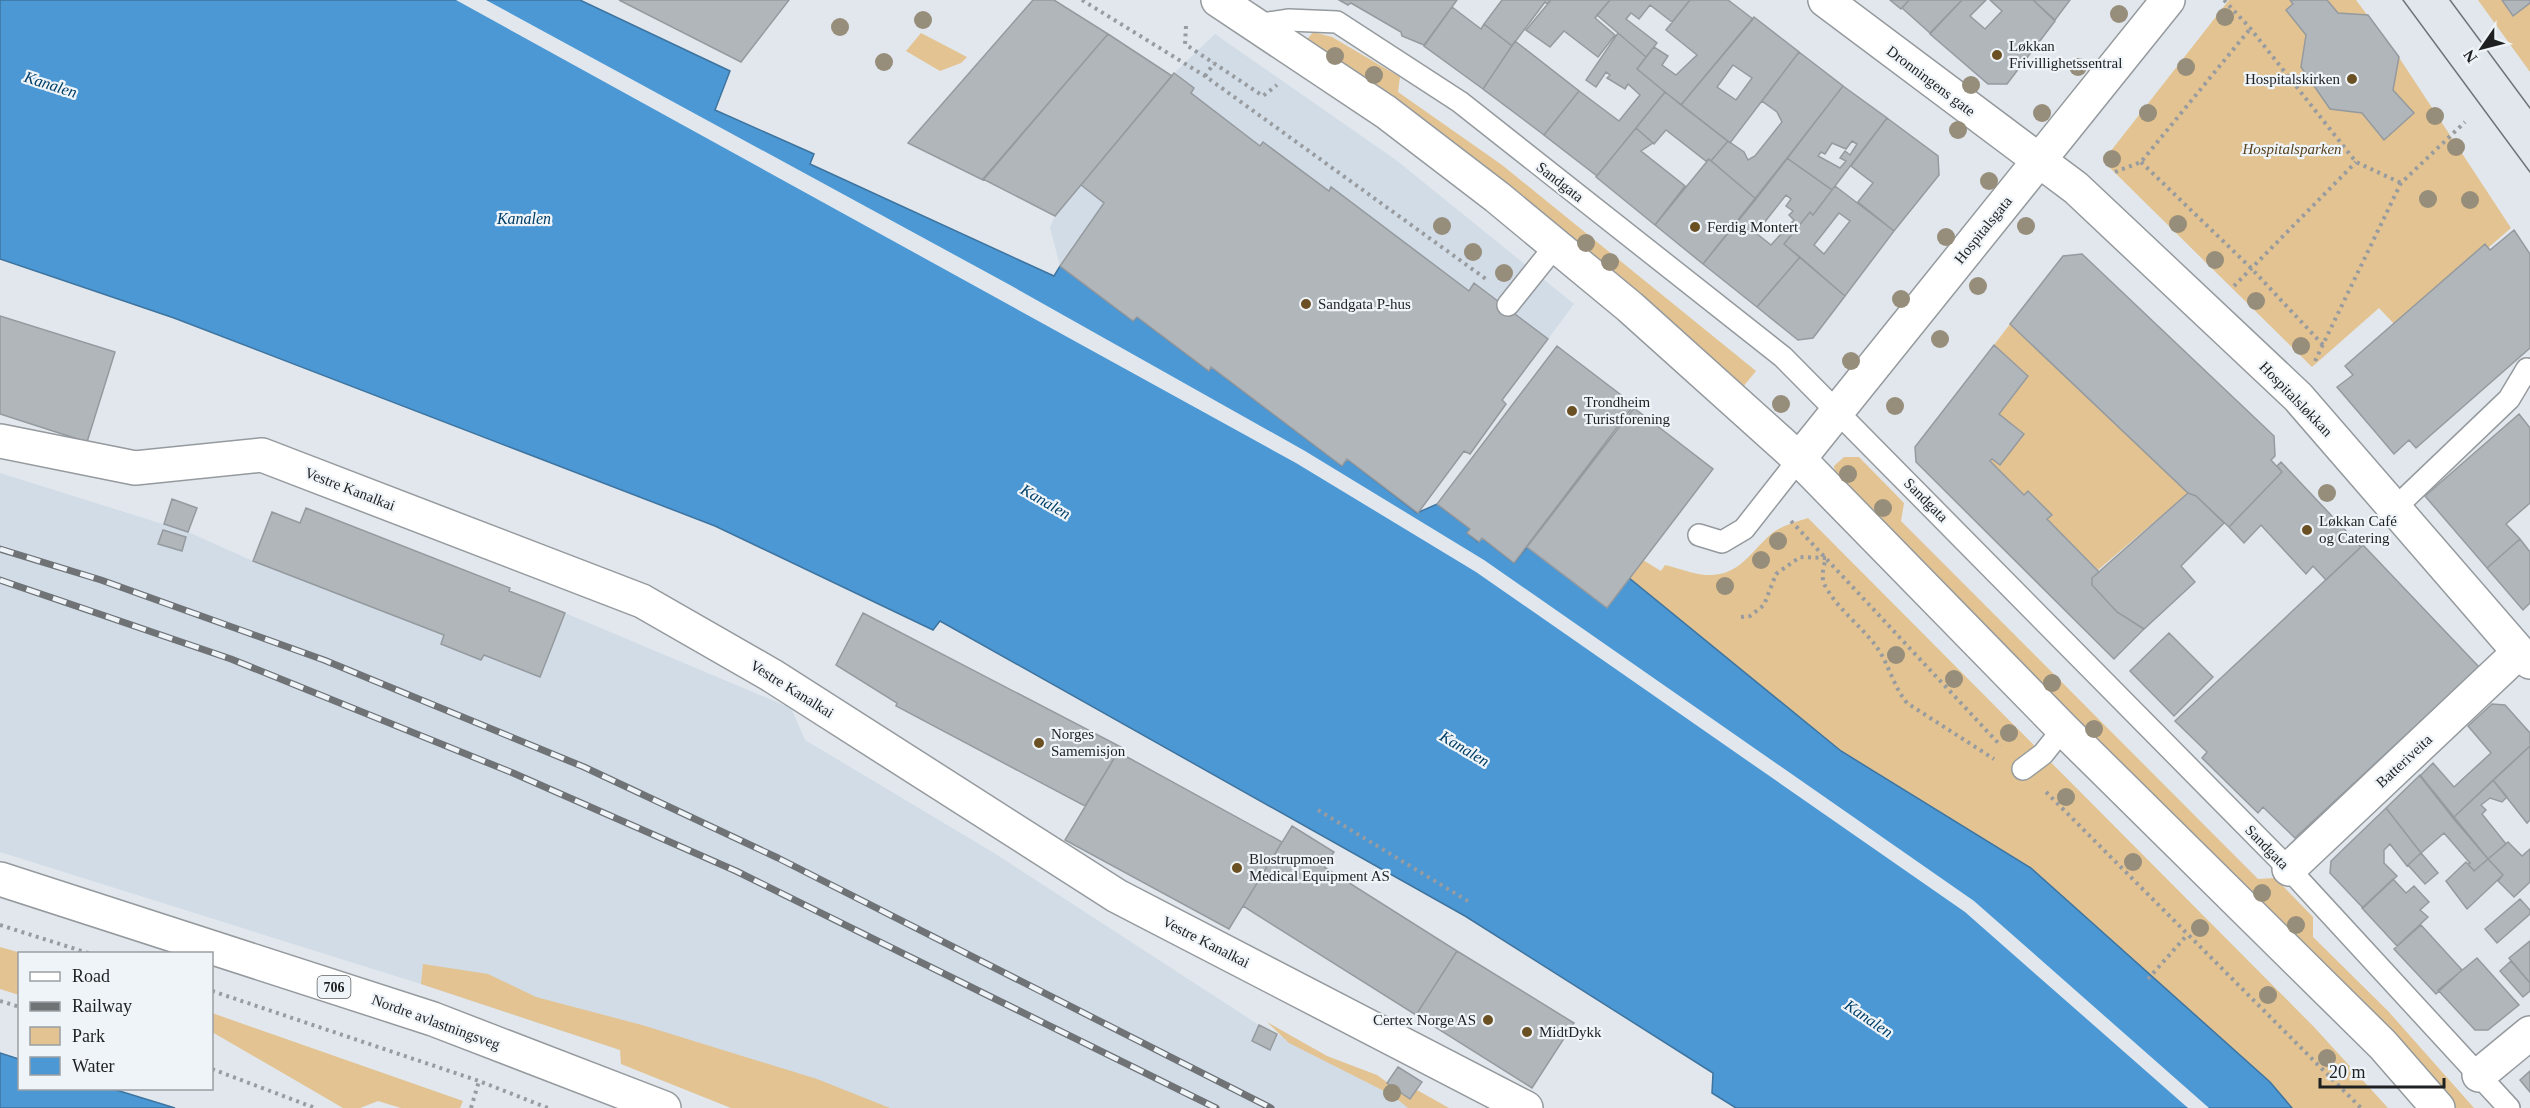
<svg xmlns="http://www.w3.org/2000/svg" width="2530" height="1108" viewBox="0 0 2530 1108" font-family="'Times New Roman',serif">
  <style>
    .built { fill: #d1dce7 }
    .green { fill: #e2c391 }
    .water { fill: #4b98d5; stroke: #3e749f; stroke-width: 1.5 }
    .pier { fill: #e1e7ec }
    .building { fill: #b0b6ba; stroke: #959a9f; stroke-width: 1.5; fill-rule: evenodd }
    .lines { fill: none; stroke-linecap: round; stroke-linejoin: round }
    .lane-casing { stroke: #959a9e; stroke-width: 24 }
    .street-casing { stroke: #959a9e; stroke-width: 36 }
    .secondary-casing { stroke: #959a9e; stroke-width: 36 }
    .highway-casing { stroke: #959a9e; stroke-width: 36 }
    .path { stroke: #989ca0; stroke-width: 4; stroke-dasharray: 3 4.5; stroke-linecap: butt }
    .lane { stroke: #fff; stroke-width: 21 }
    .street { stroke: #fff; stroke-width: 33 }
    .secondary { stroke: #fff; stroke-width: 33 }
    .highway { stroke: #fff; stroke-width: 33 }
    .tram { stroke: #6f7376; stroke-width: 1.5 }
    .rail-casing { stroke: #6f7376; stroke-width: 7 }
    .rail { stroke: #eff4f9; stroke-width: 4.5; stroke-dasharray: 14; stroke-linecap: butt }
    .tree { fill: #968d7b }
    .poi-dot { fill: #6a5022; stroke: #eff4f9; stroke-width: 2 }
    .labels { text-anchor: middle; stroke-width: 4.5; stroke-linejoin: round; paint-order: stroke }
    .shield { fill: #eff4f9; stroke: #5d6062; stroke-width: 1.5 }
    .shield-label { font-size: 14px; font-weight: bold; fill: #1e2022 }
    .poi-label { font-size: 15px; fill: #1e2022; stroke: #eff4f9; text-anchor: start }
    .street-label { font-size: 15px; fill: #1e2022; stroke: #eff4f9 }
    .park-label { font-size: 15px; font-style: italic; fill: #58431f; stroke: #eff4f9 }
    .water-label { font-size: 16px; font-style: italic; fill: #003f67; stroke: #eff4f9 }
  </style>
  <rect width="100%" height="100%" fill="#e1e7ec"/>
  <path class="built" d="M1215,34L1396,160L1574,304L1503,400L1506,404L1470,454L1464,451L1418,513L1347,460L1342,466L1211,367L1209,371L1137,317L1133,321L1060,266L1050,227L1055,216L1172,75Z
    M0,473L188,532L253,561L444,635L441,644L481,660L484,655L540,677L565,613L791,708L805,740L994,853L1259,1025L1427,1108H782L620,1050L421,984L0,852Z"/>
  <path class="green" d="M2229,0H2356L2398,56L2511,228L2397,327L2379,308L2312,367L2103,161Z
    M2478,0H2502L2513,15L2530,3V72Z
    M1313,32L1332,37L1400,77L1398,92L1502,165L1756,371L1742,388L1306,41Z
    M921,33L967,57L961,63L940,71L906,51Z
    M2010,324L2188,493L2098,570L2047,519L2052,515L2029,491L2024,495L1990,461L1999,414L2028,376L1994,345Z
    M1844,457H1859L1904,503L1901,521L2258,879L2275,878L2313,917V937L2388,1011L2474,1108H2451L1836,478L1834,466Z
    M1808,518L2314,1027L2388,1108H2292L2270,1082L2031,868L1841,751L1629,578L1643,560L1661,571L1665,565C1678,568 1693,574 1706,575C1738,577 1750,553 1770,535C1780,526 1796,522 1808,518Z
    M0,947L21,953L19,995L0,989Z
    M423,964L488,974L536,997L642,1025L817,1079L890,1108H731L621,1064L620,1050L421,984Z
    M212,1013L463,1101L460,1108H401L378,1101L360,1108H343L212,1032Z
    M1267,1022L1327,1056L1377,1075L1410,1099L1417,1090L1449,1108H1408L1392,1095L1289,1043Z"/>
  <path class="water" d="M0,0H580L730,71L715,110L814,154L810,164L1054,276L1060,266L1133,321L1137,317L1209,371L1211,367L1342,466L1347,459L1417,513L1437,504L1470,529L1467,533L1478,542L1482,538L1514,563L1527,547L1629,578L1841,751L2031,868L2270,1082L2292,1108H1736L1712,1093L1713,1073L1465,916L940,621L933,630L715,526L174,318L0,259Z
    M0,1053L19,1059L20,1088L113,1089L175,1108H0Z"/>
  <path class="pier" d="M456,0H486L1010,285L1305,451L1484,560L1974,901L2209,1108H2188L1965,912L1476,572L1296,463Z"/>
  <path class="building" d="M619,0H789L741,62Z
    M1033,0H1054L1108,34L983,180L908,143Z
    M1339,0H1457L1424,45L1402,36L1401,32L1351,3L1348,5Z
    M1502,0H1551L1547,4L1545,2L1512,46L1484,24Z
    M1551,0H1610L1595,18L1615,35L1598,57L1564,31L1550,47L1526,30Z
    M1610,0H1690L1672,22L1650,5L1639,19L1631,13L1626,19L1657,43L1646,57L1597,15Z
    M1690,0H1728L1753,19L1681,105L1637,69L1654,47L1668,56L1662,65L1676,75L1697,55L1666,30Z
    M1890,0H1909L1901,9Z
    M1909,0H1962L1930,33L1902,8Z
    M1962,0H1986L1970,16L1985,29L2002,11L1990,0H2033L2055,21L2007,84H1988L1930,34Z
    M2033,0H2070L2055,20Z
    M2290,0H2327L2338,13L2368,15L2399,57L2393,90L2414,113L2384,140L2362,113L2330,109L2301,67L2306,35L2286,10L2293,4Z
    M2502,0H2530V3L2513,16Z
    M1452,7L1481,29L1484,24L1512,46L1483,89L1424,46Z
    M1754,17L1799,52L1730,143L1681,105ZM1733,65L1752,78L1736,100L1717,87Z
    M1618,33L1646,57L1637,69L1665,92L1597,176L1544,135L1579,91L1619,121L1640,95L1628,84L1625,89L1607,78L1610,75L1606,72L1596,87L1586,80Z
    M1108,34L1172,76L1055,216L983,179Z
    M1515,41L1579,91L1544,135L1483,89Z
    M1799,52L1843,86L1756,199L1711,161L1728,141L1744,152L1748,160L1755,156L1782,122L1777,112L1762,101Z
    M1174,73L1194,88L1191,93L1260,146L1263,142L1329,191L1331,187L1469,291L1474,283L1548,339L1502,400L1506,404L1470,454L1464,451L1418,513L1347,459L1342,466L1211,367L1209,371L1137,317L1133,321L1060,266L1104,203L1081,185Z
    M1843,86L1887,118L1832,190L1787,158ZM1852,141L1857,144L1850,155L1845,151L1840,158L1846,161L1840,168L1818,156L1821,152L1825,154L1832,143L1846,149Z
    M1665,92L1728,141L1711,161L1709,159L1706,161L1666,130L1654,144L1636,128Z
    M1887,118L1938,156L1939,175L1894,231L1858,202L1873,183L1851,166Z
    M1636,128L1653,143L1641,151L1685,186L1655,225L1596,177Z
    M1787,158L1832,190L1813,215L1810,212L1784,244L1800,257L1757,307L1703,264ZM1786,195L1791,199L1786,206L1793,211L1789,215L1794,220L1771,245L1756,233Z
    M1709,159L1756,199L1703,264L1655,225Z
    M1835,186L1894,231L1845,296L1784,244L1810,212L1813,215ZM1839,213L1850,221L1824,254L1814,245Z
    M2514,230L2530,254V348L2416,448L2409,440L2394,454L2337,387L2353,375L2345,366L2485,244L2490,250Z
    M2082,254L2274,436L2275,456L2271,460L2282,472L2229,527L2196,496L2188,493L2010,324L2063,256Z
    M1800,257L1845,296L1813,338L1798,340L1757,307Z
    M0,316L115,352L87,442L0,414Z
    M1994,345L2028,376L1999,414L2024,434L2000,465L1992,459L1990,461L2024,495L2028,491L2052,515L2047,519L2099,572L2092,578V585L2117,612L2144,629L2114,659L1916,462L1915,447Z
    M1557,346L1634,405L1514,563L1482,538L1479,542L1467,533L1470,529L1437,504Z
    M1634,408L1713,469L1607,608L1527,547Z
    M2519,414L2530,428V503L2506,524L2520,539L2487,568L2425,496Z
    M2281,462L2361,547L2326,580L2313,566L2306,574L2261,525L2244,543L2229,527L2282,472L2277,466Z
    M2188,493L2196,496L2224,523L2181,566L2195,582L2144,629L2117,612L2092,585V578Z
    M172,499L197,508L188,532L164,524Z
    M306,508L510,588L509,591L565,613L540,677L484,655L481,660L441,644L444,635L253,561L272,512L300,523Z
    M163,530L186,537L182,551L158,544Z
    M2520,539L2530,552V603L2523,610L2487,568Z
    M2363,545L2479,667L2295,838L2263,807L2258,813L2202,758L2207,752L2175,721Z
    M863,613L1121,747L1085,806L896,706L897,703L836,665Z
    M2169,633L2213,677L2174,716L2130,671Z
    M2492,704L2505,705L2530,733V746L2453,818L2420,776L2433,763L2454,787L2491,753L2468,726Z
    M2530,746V820L2527,823L2493,780Z
    M1118,752L1282,842L1229,929L1065,840Z
    M2420,775L2488,859L2474,871L2468,864L2470,863L2444,833L2421,853L2386,808Z
    M2493,780L2507,797L2502,802L2490,798L2481,805L2486,810L2482,814L2506,844L2488,859L2453,818Z
    M2386,808L2421,853L2407,866L2390,844L2384,850V863L2397,876L2363,908L2330,873L2331,861Z
    M1292,826L1334,852L1324,867L1457,951L1416,1015L1243,906Z
    M2508,842L2522,856L2530,849V882L2514,897L2498,881L2503,875L2488,859Z
    M2421,853L2438,873L2425,884L2408,865Z
    M2488,859L2503,875L2467,909L2446,881L2466,862L2474,871Z
    M2393,879L2406,893L2414,886L2429,902L2420,910L2428,917L2397,946L2362,908Z
    M2520,899L2530,910V914L2497,943L2485,929Z
    M2421,925L2462,970L2436,994L2394,949Z
    M2530,941V983L2509,958Z
    M1457,951L1574,1023L1532,1088L1416,1015Z
    M2477,958L2519,1005L2488,1030H2475L2438,990Z
    M2511,961L2530,983V991L2523,997L2500,971Z
    M1259,1025L1277,1034L1270,1050L1252,1041Z
    M1398,1067L1422,1082L1410,1099L1387,1083Z
    M2530,1071V1092L2520,1080Z"/>
  <g class="lines">
    <defs>
      <path id="lane" d="M1256,25L1288,20L1337,22L1460,102L1783,357L2289,869L2509,1108
        M1508,305L1556,245
        M2394,509L2509,399L2527,369
        M1699,535L1722,542L1744,529L1799,459
        M2023,769L2043,754L2063,729"/>
      <path id="street" d="M1825,0L2076,188L2298,397L2519,652L2530,662
        M0,441L135,468L262,455L642,601L771,675L1117,896L1526,1108
        M1799,459L2168,0
        M2289,869L2519,652
        M2479,1075L2530,1033"/>
      <path id="secondary" d="M1218,0L1386,112L1497,197L1630,307L1799,459L2063,729L2383,1045L2438,1108"/>
      <path id="highway" d="M0,879L433,1019L664,1108"/>
    </defs>
    <use href="#lane" class="lane-casing"/>
    <use href="#street" class="street-casing"/>
    <use href="#secondary" class="secondary-casing"/>
    <use href="#highway" class="highway-casing"/>
    <path class="path" d="M1082,0L1205,76L1486,279
      M2224,0L2250,28L2356,162L2401,183
      M1186,26L1185,44L1263,96L1277,85
      M1205,76L1214,63
      M2141,162L2250,267L2323,345
      M2115,172L2141,162L2250,29
      M2234,286L2356,162
      M2315,361L2401,183L2465,122
      M1791,521L2001,746
      M1741,617L1750,616L1764,605L1776,574L1800,557L1826,558C1823,569 1820,579 1827,589C1839,610 1861,626 1876,646C1889,664 1893,686 1907,703L1994,759
      M2046,792L2361,1108
      M1318,810L1471,903
      M0,925L91,954
      M2148,979L2187,935
      M212,991L479,1081L548,1108
      M0,1001L20,1007
      M212,1069L315,1108
      M471,1108L479,1081"/>
    <use href="#lane" class="lane"/>
    <use href="#street" class="street"/>
    <use href="#secondary" class="secondary"/>
    <use href="#highway" class="highway"/>
    <path class="tram" d="M2403,0L2530,172
      M2450,0L2530,108"/>
    <defs>
      <path id="rail" d="M0,549L101,580L324,660L584,767L778,858L1271,1108
        M0,580L231,659L513,773L736,871L1216,1108"/>
    </defs>
    <use href="#rail" class="rail-casing"/>
    <use href="#rail" class="rail"/>
  </g>
  <g class="tree">
    <circle cx="2119" cy="14" r="9"/>
    <circle cx="2225" cy="17" r="9"/>
    <circle cx="923" cy="20" r="9"/>
    <circle cx="840" cy="27" r="9"/>
    <circle cx="1335" cy="56" r="9"/>
    <circle cx="884" cy="62" r="9"/>
    <circle cx="2078" cy="67" r="9"/>
    <circle cx="2186" cy="67" r="9"/>
    <circle cx="1374" cy="75" r="9"/>
    <circle cx="1971" cy="85" r="9"/>
    <circle cx="2042" cy="113" r="9"/>
    <circle cx="2148" cy="113" r="9"/>
    <circle cx="2435" cy="116" r="9"/>
    <circle cx="1958" cy="130" r="9"/>
    <circle cx="2456" cy="147" r="9"/>
    <circle cx="2112" cy="159" r="9"/>
    <circle cx="1989" cy="181" r="9"/>
    <circle cx="2428" cy="199" r="9"/>
    <circle cx="2470" cy="200" r="9"/>
    <circle cx="2178" cy="224" r="9"/>
    <circle cx="1442" cy="226" r="9"/>
    <circle cx="2026" cy="226" r="9"/>
    <circle cx="1946" cy="237" r="9"/>
    <circle cx="1586" cy="243" r="9"/>
    <circle cx="1473" cy="252" r="9"/>
    <circle cx="2215" cy="260" r="9"/>
    <circle cx="1610" cy="262" r="9"/>
    <circle cx="1504" cy="273" r="9"/>
    <circle cx="1978" cy="286" r="9"/>
    <circle cx="1901" cy="299" r="9"/>
    <circle cx="2256" cy="301" r="9"/>
    <circle cx="1940" cy="339" r="9"/>
    <circle cx="2301" cy="346" r="9"/>
    <circle cx="1851" cy="361" r="9"/>
    <circle cx="1781" cy="404" r="9"/>
    <circle cx="1895" cy="406" r="9"/>
    <circle cx="1848" cy="474" r="9"/>
    <circle cx="2327" cy="493" r="9"/>
    <circle cx="1883" cy="508" r="9"/>
    <circle cx="1778" cy="541" r="9"/>
    <circle cx="1761" cy="560" r="9"/>
    <circle cx="1725" cy="586" r="9"/>
    <circle cx="1896" cy="655" r="9"/>
    <circle cx="1954" cy="679" r="9"/>
    <circle cx="2052" cy="683" r="9"/>
    <circle cx="2094" cy="729" r="9"/>
    <circle cx="2009" cy="733" r="9"/>
    <circle cx="2066" cy="797" r="9"/>
    <circle cx="2133" cy="862" r="9"/>
    <circle cx="2262" cy="893" r="9"/>
    <circle cx="2296" cy="925" r="9"/>
    <circle cx="2200" cy="928" r="9"/>
    <circle cx="2268" cy="995" r="9"/>
    <circle cx="2327" cy="1058" r="9"/>
    <circle cx="1392" cy="1093" r="9"/>
  </g>
  <g class="poi-dot">
    <circle cx="1997" cy="55" r="6"/>
    <circle cx="2352" cy="79" r="6"/>
    <circle cx="1695" cy="227" r="6"/>
    <circle cx="1306" cy="304" r="6"/>
    <circle cx="1572" cy="411" r="6"/>
    <circle cx="2307" cy="530" r="6"/>
    <circle cx="1039" cy="743" r="6"/>
    <circle cx="1237" cy="868" r="6"/>
    <circle cx="1488" cy="1020" r="6"/>
    <circle cx="1527" cy="1032" r="6"/>
  </g>
  <g class="labels">
    <rect class="shield" x="317.5" y="976" width="33" height="22" rx="4.5"/>
    <g class="shield-label">
      <text x="334" y="992">706</text>
    </g>
    <g class="poi-label">
      <text x="2009" y="51">Løkkan<tspan x="2009" dy="17">Frivillighetssentral</tspan></text>
      <text x="2340" y="84" text-anchor="end">Hospitalskirken</text>
      <text x="1707" y="232">Ferdig Montert</text>
      <text x="1318" y="309">Sandgata P-hus</text>
      <text x="1584" y="407">Trondheim<tspan x="1584" dy="17">Turistforening</tspan></text>
      <text x="2319" y="526">Løkkan Café<tspan x="2319" dy="17">og Catering</tspan></text>
      <text x="1051" y="739">Norges<tspan x="1051" dy="17">Samemisjon</tspan></text>
      <text x="1249" y="864">Blostrupmoen<tspan x="1249" dy="17">Medical Equipment AS</tspan></text>
      <text x="1476" y="1025" text-anchor="end">Certex Norge AS</text>
      <text x="1539" y="1037">MidtDykk</text>
    </g>
    <g class="street-label">
      <text transform="translate(1931 81) rotate(37)" y="5">Dronningens gate</text>
      <text transform="translate(1560 182) rotate(38)" y="5">Sandgata</text>
      <text transform="translate(1983 230) rotate(-51)" y="5">Hospitalsgata</text>
      <text transform="translate(2296 399) rotate(46)" y="5">Hospitalsløkkan</text>
      <text transform="translate(350 489) rotate(21)" y="5">Vestre Kanalkai</text>
      <text transform="translate(1926 500) rotate(45)" y="5">Sandgata</text>
      <text transform="translate(792 689) rotate(32)" y="5">Vestre Kanalkai</text>
      <text transform="translate(2404 761) rotate(-43)" y="5">Batteriveita</text>
      <text transform="translate(2267 847) rotate(46)" y="5">Sandgata</text>
      <text transform="translate(1206 942) rotate(27)" y="5">Vestre Kanalkai</text>
      <text transform="translate(436 1022) rotate(20)" y="5">Nordre avlastningsveg</text>
    </g>
    <g class="park-label">
      <text x="2292" y="154">Hospitalsparken</text>
    </g>
    <g class="water-label">
      <text transform="translate(51 84) rotate(18)" y="6">Kanalen</text>
      <text x="524" y="224">Kanalen</text>
      <text transform="translate(1046 501) rotate(30)" y="6">Kanalen</text>
      <text transform="translate(1465 748) rotate(31)" y="6">Kanalen</text>
      <text transform="translate(1869 1018) rotate(34)" y="6">Kanalen</text>
    </g>
  </g>
  <rect x="18" y="952" width="195" height="138" fill="#eff4f9" stroke="#9b9fa3" stroke-width="1.5"/>
  <rect x="30" y="972" width="30" height="9" fill="#ffffff" stroke="#9b9fa3" stroke-width="1.5"/>
  <text x="72" y="982" font-size="18" fill="#1e2022">Road</text>
  <rect x="30" y="1002" width="30" height="9" fill="#6f7376" stroke="#9b9fa3" stroke-width="1.5"/>
  <text x="72" y="1012" font-size="18" fill="#1e2022">Railway</text>
  <rect x="30" y="1027" width="30" height="18" fill="#e2c391" stroke="#9b9fa3" stroke-width="1.5"/>
  <text x="72" y="1042" font-size="18" fill="#1e2022">Park</text>
  <rect x="30" y="1057" width="30" height="18" fill="#4b98d5" stroke="#9b9fa3" stroke-width="1.5"/>
  <text x="72" y="1072" font-size="18" fill="#1e2022">Water</text>
  <g transform="translate(2482 48) rotate(235)" stroke="#eff4f9" stroke-width="4.5" paint-order="stroke">
  <path d="M0-4.5L10 22L0 15L-10 22Z" fill="#1e2022"/>
  <text y="-9" font-size="16" font-weight="bold" text-anchor="middle" fill="#1e2022">N</text>
  </g>
  <path d="M2320 1078v9h124v-9" fill="none" stroke="#1e2022" stroke-width="3"/>
  <text x="2329" y="1078" font-size="18" fill="#1e2022" stroke="#eff4f9" stroke-width="4.5" paint-order="stroke">20 m</text>
</svg>
